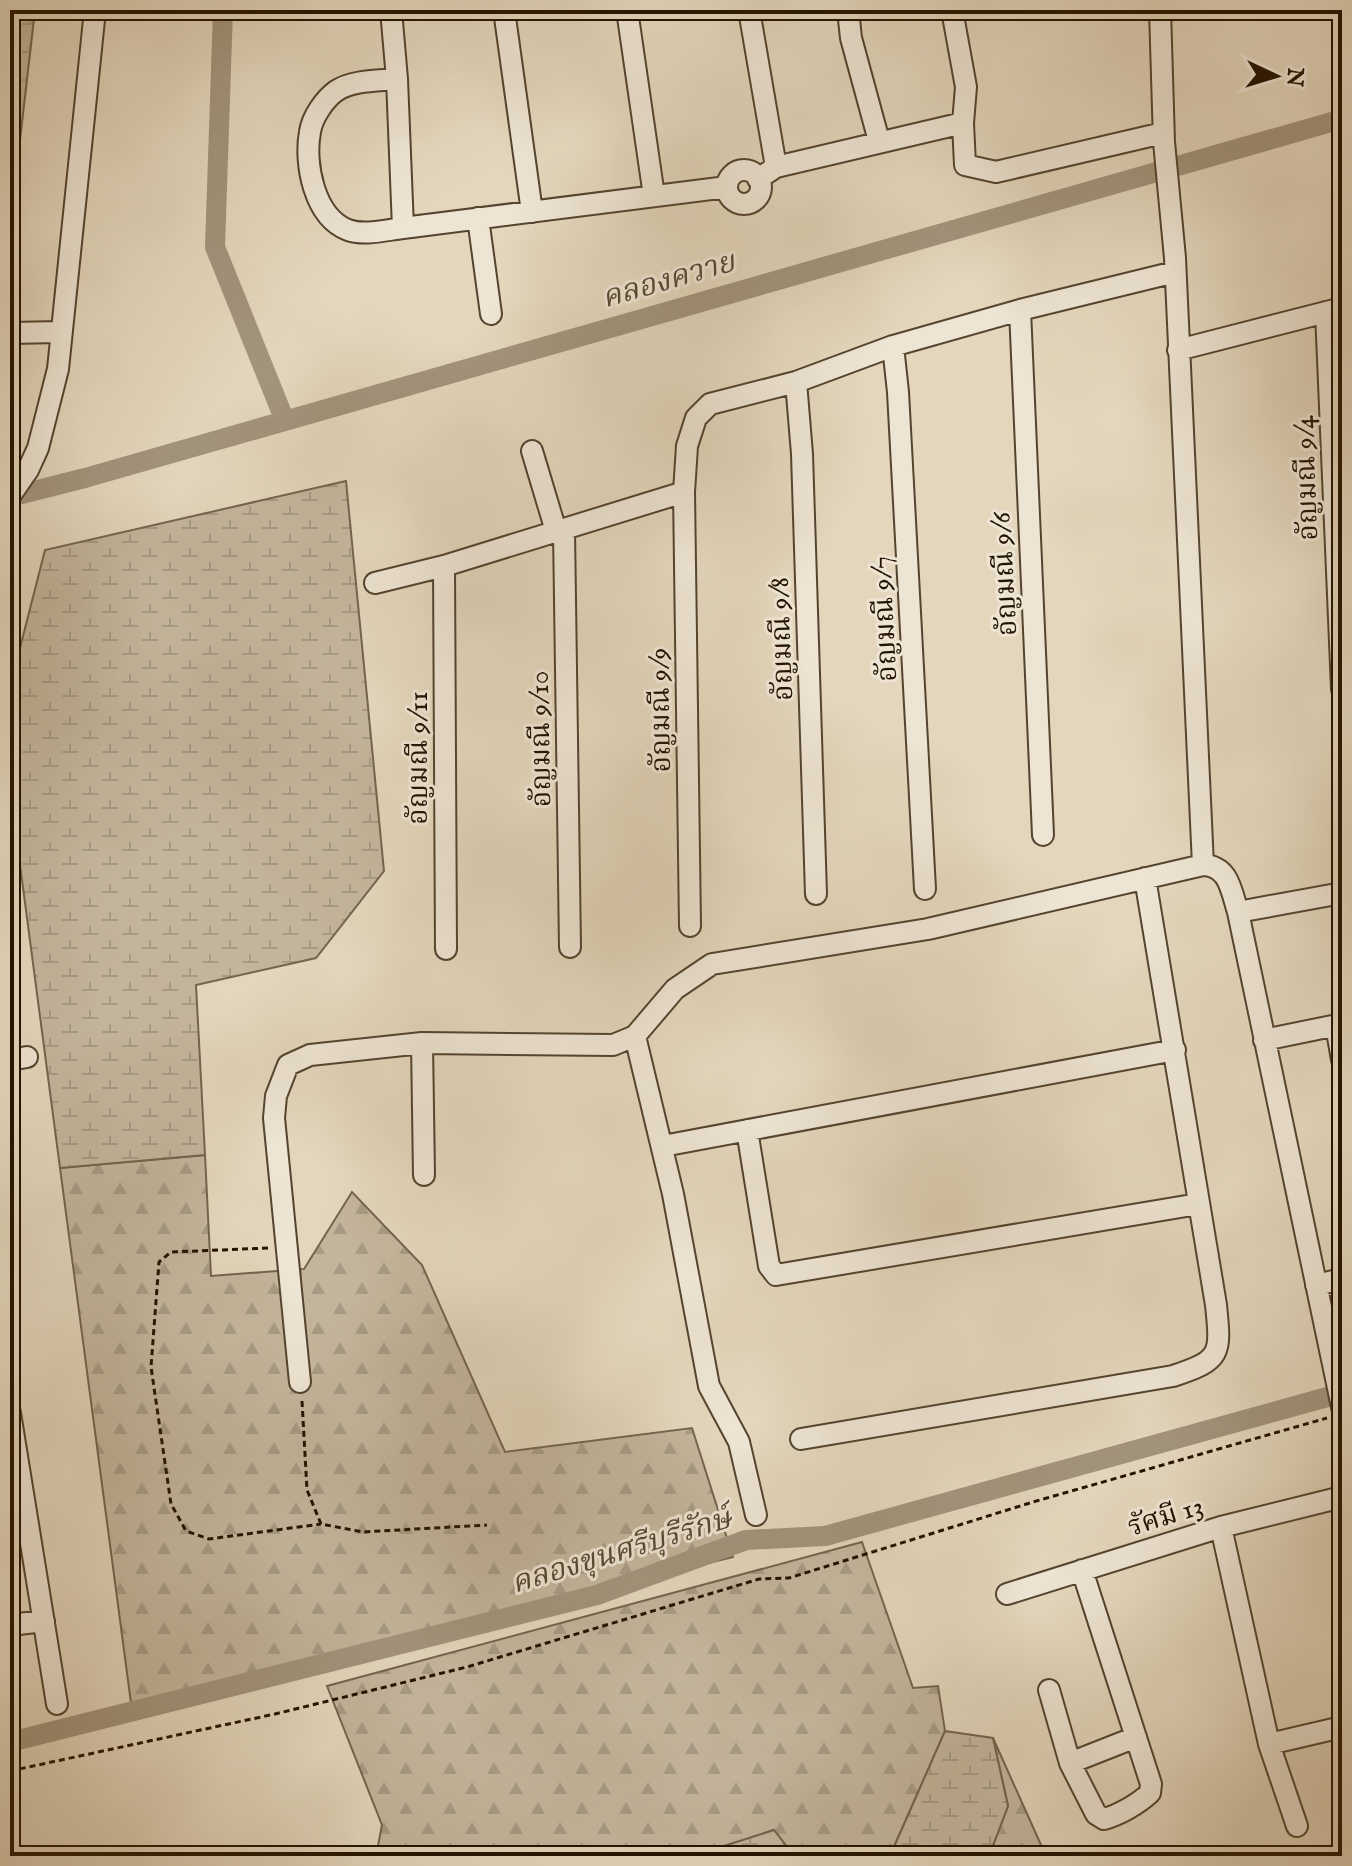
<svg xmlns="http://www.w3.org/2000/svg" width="1352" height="1866" viewBox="0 0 1352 1866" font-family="'IM FELL English','Noto Serif Thai',serif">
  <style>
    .forest { fill: url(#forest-firs); stroke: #74644e; stroke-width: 2 }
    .wetland { fill: url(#wetland-marsh); stroke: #74644e; stroke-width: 2 }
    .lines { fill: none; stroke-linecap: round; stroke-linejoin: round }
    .canal { stroke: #a2947c; stroke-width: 20 }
    .minor-casing { stroke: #54442f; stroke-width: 24 }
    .path { stroke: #241300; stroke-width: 3; stroke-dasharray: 6 4; stroke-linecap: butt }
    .minor { stroke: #ede4d3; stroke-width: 20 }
    .labels { text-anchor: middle; stroke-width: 6; stroke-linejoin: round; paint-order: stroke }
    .street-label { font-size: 28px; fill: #241300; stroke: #ede4d3 }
    .water-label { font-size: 30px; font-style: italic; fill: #564732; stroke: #ede4d3 }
  </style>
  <defs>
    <pattern id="forest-firs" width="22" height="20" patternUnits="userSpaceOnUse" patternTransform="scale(2)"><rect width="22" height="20" fill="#c3b59c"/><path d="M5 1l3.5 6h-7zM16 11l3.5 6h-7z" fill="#a79b85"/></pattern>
    <pattern id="wetland-marsh" width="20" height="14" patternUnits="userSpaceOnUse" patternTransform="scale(2)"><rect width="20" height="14" fill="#c3b59c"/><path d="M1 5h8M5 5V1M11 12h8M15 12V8" fill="none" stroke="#a79b85"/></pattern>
  </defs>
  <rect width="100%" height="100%" fill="#e3d6bc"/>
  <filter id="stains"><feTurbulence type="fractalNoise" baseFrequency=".0025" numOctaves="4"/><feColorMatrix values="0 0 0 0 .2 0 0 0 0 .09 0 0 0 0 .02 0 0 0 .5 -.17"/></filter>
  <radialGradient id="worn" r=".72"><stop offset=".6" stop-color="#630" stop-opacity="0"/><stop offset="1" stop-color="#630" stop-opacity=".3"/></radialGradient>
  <path class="forest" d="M205,1155L211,1276L304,1269L352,1192L422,1265L505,1452L692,1428L733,1557L131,1703L60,1168Z
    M862,1542L913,1688L938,1686L945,1731L890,1856H794L774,1830L693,1856H376L382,1825L327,1686Z
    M993,1738L1046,1856H989L1008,1806Z"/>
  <path class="wetland" d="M10,10H35L10,227Z
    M346,481L384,871L316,958L196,985L205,1155L60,1168L10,789V687L45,550Z
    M945,1731L993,1738L1008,1806L989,1856H890Z
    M774,1830L794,1856H693Z"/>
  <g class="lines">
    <path class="canal" d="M223,10L215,247L285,421
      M10,497L85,478L1342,119
      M10,1742L597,1595L746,1540L825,1536L1342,1393"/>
    <defs>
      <path id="minor" d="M391,10L397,79L403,228
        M504,10L532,212
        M627,10L654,196
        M749,10L776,167
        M848,10L851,38L879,141
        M952,10L966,87L963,123
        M1160,10L1164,142L1175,258L1203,865
        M397,79C378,81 352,80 336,91C325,99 312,117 310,132C304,163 314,217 348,230C364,236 386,230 403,228L727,187
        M727 187a17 17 0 1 1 34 0a17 17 0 1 1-34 0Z
        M758,179L776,167L963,123L965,165L996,172L1163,133
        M478,218L491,314
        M1020,310L1043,835
        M1326,312L1342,689
        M10,333L60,332
        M893,346L898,392L925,889
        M1178,350L1342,308
        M796,382L802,454L816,894
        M532,451L556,531
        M684,492L690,926
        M10,496L28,470L38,448L58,369L95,10
        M564,530L570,947
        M444,566L446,949
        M375,583L444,566L684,492L687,446L696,418L710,404L796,382L893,346L1020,310L1175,272
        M1238,912L1342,893
        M1336,1025L1342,1060
        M635,1036L673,1194L709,1386L739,1442L756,1515
        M1264,1040L1342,1024
        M422,1043L424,1175
        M10,1060L27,1057
        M747,1130L769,1266L776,1275L1198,1204
        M663,1146L1175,1050
        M1316,1285L1342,1279
        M300,1382L274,1118L276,1096L288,1065L310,1055L422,1043L613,1045L635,1036L675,989L712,964L928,929L1203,865C1229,866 1231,890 1238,912L1342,1407
        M10,1413L57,1704
        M801,1439L1173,1376C1222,1360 1221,1354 1216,1305L1145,878
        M1221,1527L1269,1744L1297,1826
        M1007,1594L1221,1527L1342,1497
        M10,1625L44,1621
        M1049,1690L1070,1763L1096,1814L1104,1819C1119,1815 1138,1804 1150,1793L1151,1784L1082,1570
        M1269,1744L1342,1727
        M1070,1763L1136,1737"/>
    </defs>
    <use href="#minor" class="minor-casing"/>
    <path class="path" d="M268,1248L171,1252L159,1262L151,1367L171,1504L186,1531L209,1539L321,1524
      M302,1401L307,1490L321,1524L363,1532L487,1525
      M10,1771L275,1714L467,1667L759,1579L789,1578L1033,1502L1327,1418"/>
    <use href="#minor" class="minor"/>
  </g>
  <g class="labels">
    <g class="street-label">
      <text transform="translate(1305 478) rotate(-92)" y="10">อัญมณี 9/4</text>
      <text transform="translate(1003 574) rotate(-93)" y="10">อัญมณี 9/6</text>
      <text transform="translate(883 619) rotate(-93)" y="10">อัญมณี 9/7</text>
      <text transform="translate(780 639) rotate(-92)" y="10">อัญมณี 9/8</text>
      <text transform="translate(659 710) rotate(-91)" y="10">อัญมณี 9/9</text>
      <text transform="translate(539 739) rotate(-91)" y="10">อัญมณี 9/10</text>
      <text transform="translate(417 758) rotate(-90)" y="10">อัญมณี 9/11</text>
      <text transform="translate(1165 1515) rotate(-17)" y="10">รัศมี 13</text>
    </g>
    <g class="water-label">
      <text transform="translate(668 279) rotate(-16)" y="10">คลองควาย</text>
      <text transform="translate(621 1550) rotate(-17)" y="10">คลองขุนศรีบุรีรักษ์</text>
    </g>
  </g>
  <rect width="1352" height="1866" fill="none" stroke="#e3d6bc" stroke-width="40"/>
  <rect x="12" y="12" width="1328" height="1842" fill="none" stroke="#241300" stroke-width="4"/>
  <rect x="20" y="20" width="1312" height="1826" fill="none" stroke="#241300" stroke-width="2"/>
  <g transform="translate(1276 76) rotate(94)" stroke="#ede4d3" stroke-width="6" paint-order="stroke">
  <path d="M0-6L14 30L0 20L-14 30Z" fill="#241300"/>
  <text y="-12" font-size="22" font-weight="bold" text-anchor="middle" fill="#241300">N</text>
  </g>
  <rect width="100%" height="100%" filter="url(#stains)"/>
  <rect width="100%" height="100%" fill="url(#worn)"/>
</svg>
